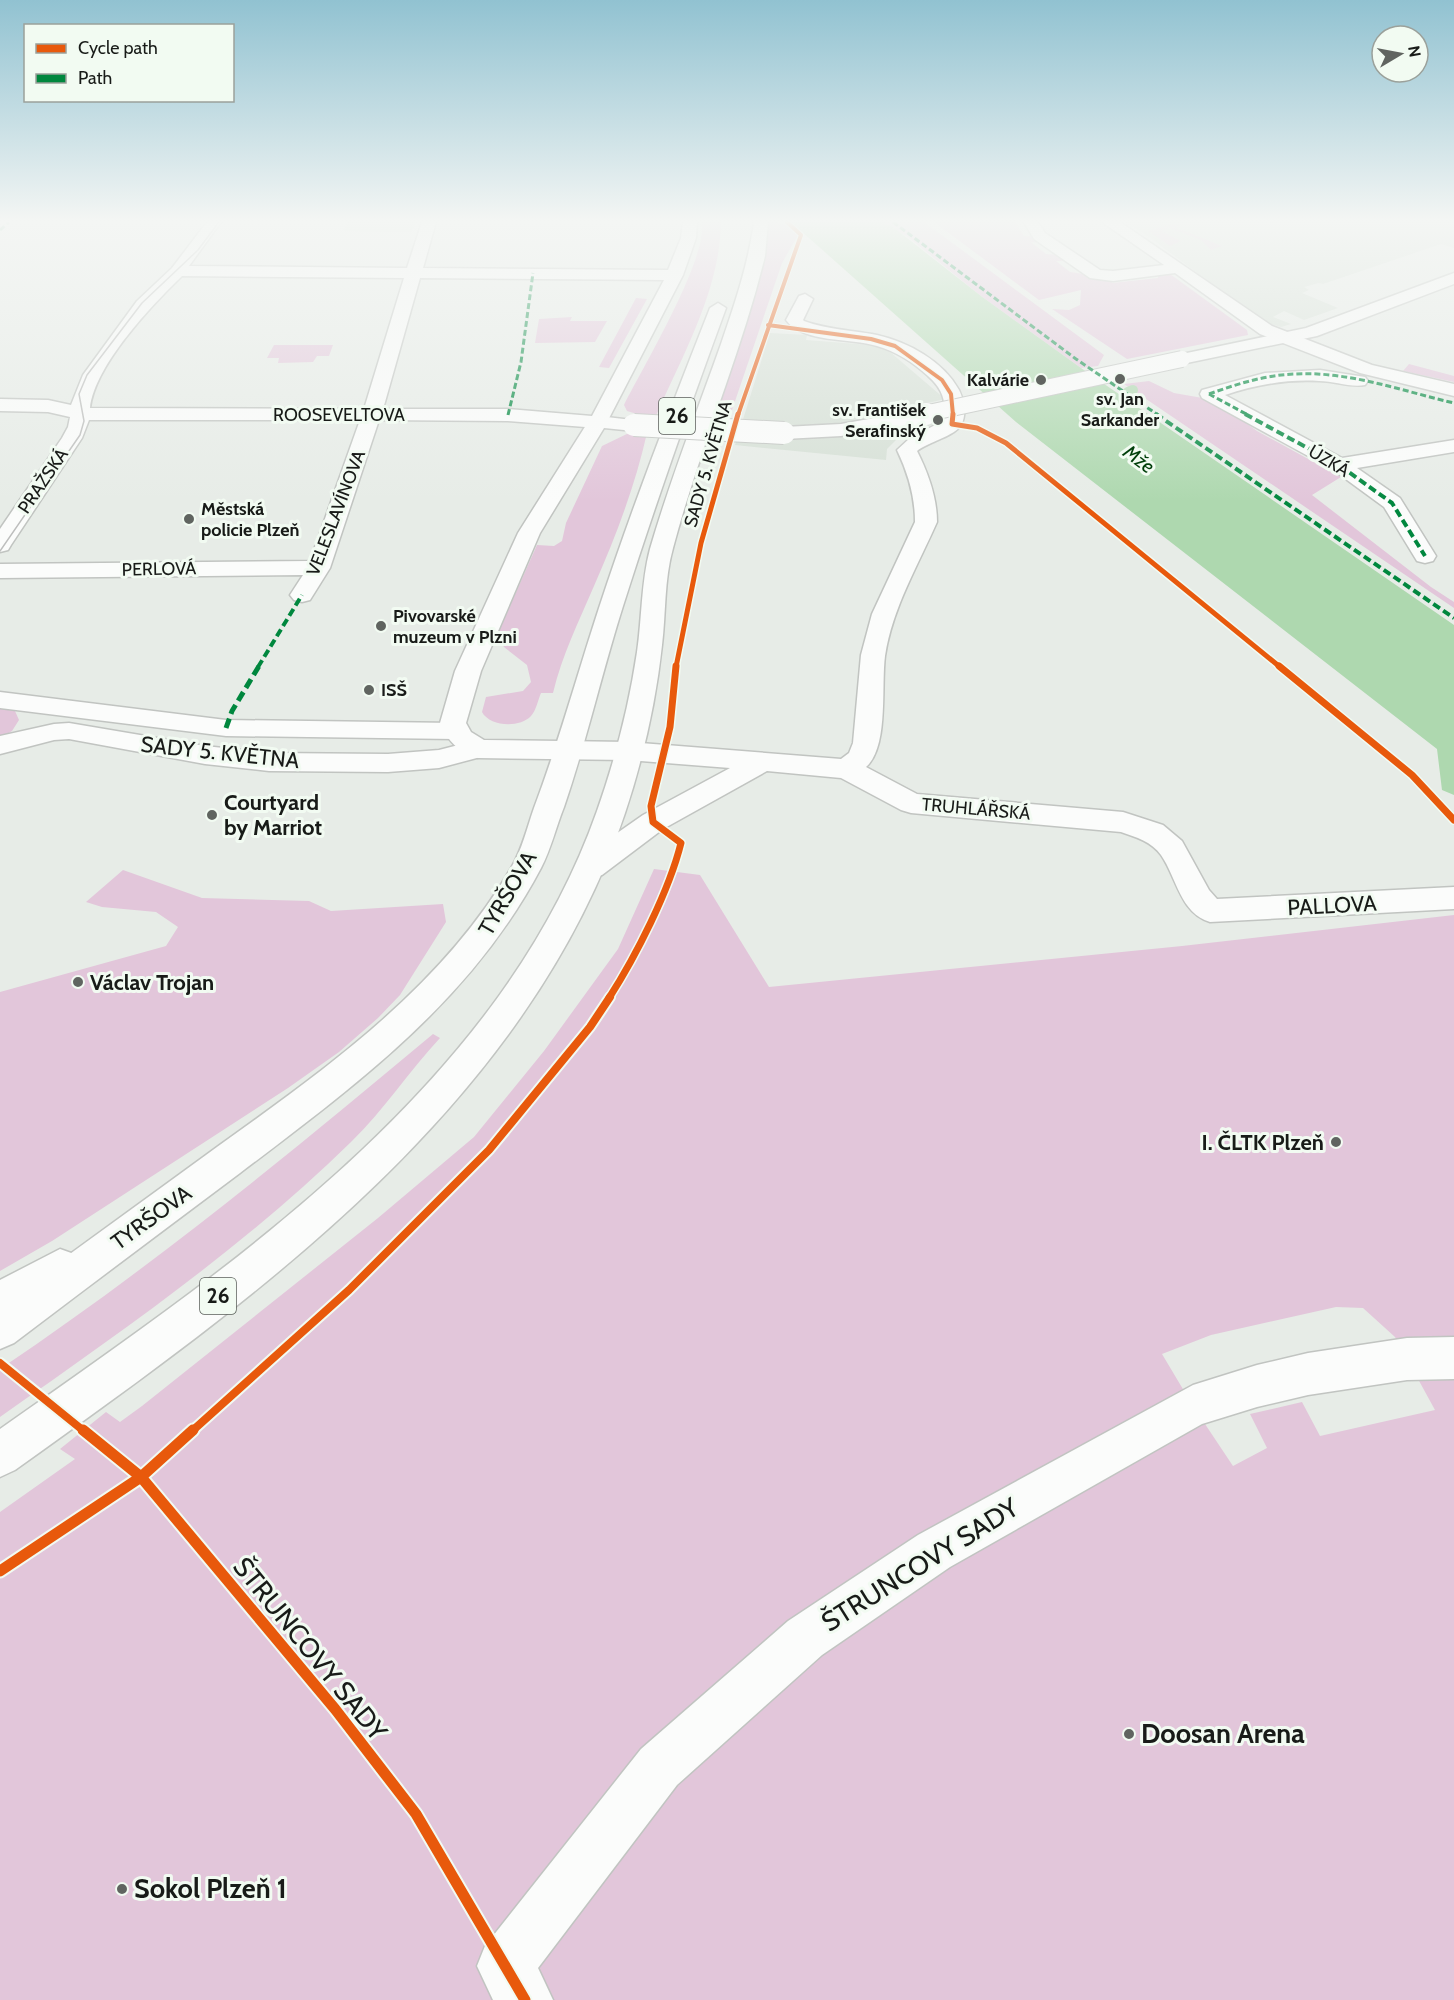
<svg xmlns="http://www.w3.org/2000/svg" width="1454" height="2000" viewBox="0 0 1454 2000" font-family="Cabin,sans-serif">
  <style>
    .built { fill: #d6e0d6 }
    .green { fill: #e2c6da; fill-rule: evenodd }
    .water { fill: #aed8af }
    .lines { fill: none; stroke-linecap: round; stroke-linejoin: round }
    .stream { stroke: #aed8af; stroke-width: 10 }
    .minor-casing { stroke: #c1c4c1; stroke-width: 3 }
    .tertiary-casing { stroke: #c1c4c1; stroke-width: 3 }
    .primary-casing { stroke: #c1c4c1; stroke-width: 3 }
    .minor { fill: #fbfcfb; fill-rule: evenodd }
    .tertiary { fill: #fbfcfb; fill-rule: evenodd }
    .primary { fill: #fbfcfb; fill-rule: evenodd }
    .tram { stroke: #bdbebd; stroke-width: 1.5 }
    .tertiary-bridge-far1-casing { stroke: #c1c4c1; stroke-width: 18; stroke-linecap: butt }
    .tertiary-bridge-casing { stroke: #c1c4c1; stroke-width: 24; stroke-linecap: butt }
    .tertiary-bridge-far1 { stroke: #fbfcfb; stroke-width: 16 }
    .tertiary-bridge { stroke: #fbfcfb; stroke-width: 22 }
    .quiet-far2 { stroke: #00873e; stroke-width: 3; stroke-dasharray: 6 3; stroke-linecap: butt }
    .quiet-far1 { stroke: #00873e; stroke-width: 4; stroke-dasharray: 8 4; stroke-linecap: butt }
    .quiet { stroke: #00873e; stroke-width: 5; stroke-dasharray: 10 5; stroke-linecap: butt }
    .cycleway-far4-casing { stroke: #f2fbf2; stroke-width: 6 }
    .cycleway-far3-casing { stroke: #f2fbf2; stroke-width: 8 }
    .cycleway-far2-casing { stroke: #f2fbf2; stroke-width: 10 }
    .cycleway-far1-casing { stroke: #f2fbf2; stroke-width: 12 }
    .cycleway-casing { stroke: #f2fbf2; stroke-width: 15 }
    .cycleway-far4 { stroke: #e8590c; stroke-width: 4 }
    .cycleway-far3 { stroke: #e8590c; stroke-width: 5 }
    .cycleway-far2 { stroke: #e8590c; stroke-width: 7 }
    .cycleway-far1 { stroke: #e8590c; stroke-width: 8 }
    .cycleway { stroke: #e8590c; stroke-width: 11 }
    .poi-dot { fill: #606460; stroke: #f2fbf2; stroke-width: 2 }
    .labels { text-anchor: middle; stroke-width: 6; stroke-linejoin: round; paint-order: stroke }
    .far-poi-label { font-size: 18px; font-weight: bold; fill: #181b18; stroke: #f2fbf2; text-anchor: start }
    .far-street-label { font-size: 18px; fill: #181b18; stroke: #f2fbf2 }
    .far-water-label { font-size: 20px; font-style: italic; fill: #003f0a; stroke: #f2fbf2 }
    .shield { fill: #f2fbf2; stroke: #595e59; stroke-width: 1.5 }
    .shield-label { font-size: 21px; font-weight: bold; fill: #181b18 }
    .street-label { font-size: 22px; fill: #181b18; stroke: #f2fbf2 }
    .poi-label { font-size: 22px; font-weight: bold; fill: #181b18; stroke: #f2fbf2; text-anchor: start }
    .near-street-label { font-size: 27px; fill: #181b18; stroke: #f2fbf2 }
    .near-poi-label { font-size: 27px; font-weight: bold; fill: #181b18; stroke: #f2fbf2; text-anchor: start }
  </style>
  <rect width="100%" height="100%" fill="#e7ece7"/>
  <path class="built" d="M348,222H417L411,232L343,231Z
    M1125,222H1454V248L1441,244L1323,284L1319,283L1304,287L1309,290L1302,293L1338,308L1304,320L1284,311L1273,317L1291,324L1281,327L1271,324L1229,297L1148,236Z
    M770,333L807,335L806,340L883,346L945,399L919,405L936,421H941L896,440L887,449L886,460L735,445Z"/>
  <path class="green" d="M701,222H721C720,291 682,356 655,418L636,417L637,414L627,411L624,405C641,371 711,253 701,222Z
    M767,222C782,222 788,224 798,235L782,263L731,413L708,412L764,263Z
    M881,222H924L1104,355L1098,366L1081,368L981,296L908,237Z
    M934,222H1015L1024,236L1037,237L1043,243L1031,242L1046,254L1061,255L1069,261H1056L1070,272L1111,278L1112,283L1158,278V273L1170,274L1247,330L1248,335L1127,359L1052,309L1069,310L1080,305L1081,290L1039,300Z
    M1173,223L1181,225L1175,227L1222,246L1211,250L1201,240L1170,228L1161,231L1181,241L1170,246L1148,231Z
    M636,298L647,299L609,368L599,367Z
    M572,317L570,321H607L595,342L535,343L539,319Z
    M274,345H333L329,356H317L313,362L278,363L279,358H267Z
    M1409,364L1454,376V382L1403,371Z
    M1149,381L1174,393L1214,400L1257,431L1341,477L1312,495L1431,587L1454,602V608L1124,384Z
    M631,432L647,433C635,486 616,536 594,586C579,621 562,655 553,693H541C538,700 536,711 531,716C520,728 490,727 482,712L486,697L523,691L531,682L527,665L504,647L497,635L537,545L554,546L562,541L566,523L602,446Z
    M0,708L15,711L19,720L12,731L0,738Z
    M654,869L700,875L769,987L1182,946L1454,915V2000H0V1512L75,1459L60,1449L106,1412L120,1422L142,1406L378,1218L474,1137L544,1051L618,949ZM1336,1307L1363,1308L1395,1337L1435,1410L1320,1436L1302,1402L1250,1414L1267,1448L1233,1466L1193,1406L1162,1354L1211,1335Z
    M123,870L202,898L309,901L331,911L443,904L446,922L400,995L378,1018L339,1052L288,1088L52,1241L0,1271V992L166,946L178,927L156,912L102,907L86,902Z
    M433,1034L440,1038C409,1071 384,1110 351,1142C245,1246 121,1332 0,1417V1369C152,1267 293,1151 433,1034Z"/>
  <path class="water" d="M791,222H881L893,227L981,296L1081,368L1454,625V795L1442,790L1437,749L1016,422Z"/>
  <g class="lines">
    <path class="stream" d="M1128,392L1133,390"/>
    <defs>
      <path id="minor" d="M207,222H221L189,266L407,268L422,222H436L423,268L668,270L681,238L683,222H697L696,238L683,275L605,426L598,428L508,421L379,420L330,568L310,600L302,602L294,600L290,595L303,575L0,578V564L310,561L360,420H89L82,438L11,545L8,550L0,552V529L62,438L68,427L70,417L48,412L0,411V399L48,400L71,405L83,375L137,301L172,268ZM182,276L404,278L364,409L90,408C95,365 151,306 182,276ZM420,278L664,280L592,416L508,409H383Z
        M1024,222H1038L1045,233L1100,270L1113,271L1164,265L1102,222H1120L1272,326L1372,365L1454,384V396L1360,373L1260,334L1175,273L1113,281L1090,278L1034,239Z
        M805,294L813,299L803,320L804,321C828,330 852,330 877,335C908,342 943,361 959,390C964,400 967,415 961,425C955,436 928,442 917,451C928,473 937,497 937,522C918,565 892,609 885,656C881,686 889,747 866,767L917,794L1123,812L1163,825L1182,841L1209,890L1217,899L1454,887V909L1210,922C1180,913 1177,878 1161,855C1152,842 1136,837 1121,832L911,813L901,810L841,778L767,771L663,829L602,875L591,878L580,875L576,867L580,859L643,815L730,768L628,760L618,757L614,751L618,745L628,742L841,759L849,753L853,743L861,655L872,614L915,522C915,496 908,473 897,450L910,438L943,421C947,402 943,389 928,376C914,363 895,351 877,346C851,338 802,343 786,320L799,296Z
        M1320,370L1365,377L1368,381L1365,385C1351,388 1334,381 1319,381C1286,379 1255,385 1225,395L1342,458L1454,440V452L1357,468L1400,498L1436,556L1433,561L1425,563L1417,561L1384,507L1332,469L1202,398L1200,394L1202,390L1265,373Z
        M0,692L226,720L455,723L464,725L468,731L464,737L455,739L226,736L0,708Z
        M69,723L205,746L269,753L388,754L439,750L478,740L488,743L492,749L488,755L439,768L388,772L269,771L205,764L69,739L54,740L0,754V736L54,724Z
        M60,1249L74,1254L80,1267L74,1280L14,1316L0,1321V1280Z
        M1454,1337V1379L1407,1380L1308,1395L1257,1407L1202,1424L950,1567L822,1655L677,1785L538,1968L553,2000H493L477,1966L485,1946L641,1749L788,1621L918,1535L1193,1385L1257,1365L1308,1353L1407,1338Z"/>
      <path id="tertiary" d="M1454,273V284L1317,336L1182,364L1176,363L1173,359L1176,355L1182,354L1306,328Z
        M891,415L898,417L901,421L898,425L841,436L784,439L777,437L774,433L777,429L784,427L841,424Z
        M598,416L641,421L644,425L641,429L634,431L604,428L540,533L481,671L466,723L471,732L484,740L628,742L638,745L642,751L638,757L628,760L478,758C458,752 448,741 440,723L455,671L518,533L588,422L591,418Z"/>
      <path id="primary" d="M754,222H768L765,256C741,355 699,450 673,548C664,580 666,613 662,645C656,701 643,759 625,813C526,1107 257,1297 15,1470L0,1477V1429C229,1268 500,1087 597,811C615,760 629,706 637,652C642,618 641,582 650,549C670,480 697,412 721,344C735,303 748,265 754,222Z
        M718,303L726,308C690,406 655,505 623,606C602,672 587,740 564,807C556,827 551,849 541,868C471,1001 356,1085 240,1173C164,1230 89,1286 14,1343L0,1349V1305C72,1252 145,1200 217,1147C327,1068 442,987 511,868C522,850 527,828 534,808C559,742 577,675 599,608C632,507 671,407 710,308Z"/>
    </defs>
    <use href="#minor" class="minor-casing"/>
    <use href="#tertiary" class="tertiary-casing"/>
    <use href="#primary" class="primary-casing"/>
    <use href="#minor" class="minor"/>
    <use href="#tertiary" class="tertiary"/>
    <use href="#primary" class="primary"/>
    <path class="tram" d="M0,551L80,435L84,421L79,394L87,375L142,303L198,250L219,222"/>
    <defs>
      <path id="tertiary-bridge-far1" d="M919,415L1182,359"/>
      <path id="tertiary-bridge" d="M891,421L926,414
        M634,425L784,433"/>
    </defs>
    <use href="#tertiary-bridge-far1" class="tertiary-bridge-far1-casing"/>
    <use href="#tertiary-bridge" class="tertiary-bridge-casing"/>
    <use href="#tertiary-bridge-far1" class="tertiary-bridge-far1"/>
    <use href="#tertiary-bridge" class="tertiary-bridge"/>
    <path class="quiet-far2" d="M893,222L1076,359L1158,415
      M0,230L9,222
      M1209,394L1248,415
      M1209,394C1237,384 1265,375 1295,374C1349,371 1402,391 1454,403
      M508,415L521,362L533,273"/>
    <path class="quiet-far1" d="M1156,414L1454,618
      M1245,414L1339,465L1392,503L1425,556
      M258,667L302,595"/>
    <path class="quiet" d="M226,728L232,711L259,666"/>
    <defs>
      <path id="cycleway-far4" d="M768,325L871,339L895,346L942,380L951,394L953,415
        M738,415L801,235L787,222"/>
      <path id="cycleway-far3" d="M953,414L952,424L977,428L1006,443L1280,667
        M676,667L701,543L738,414"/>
      <path id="cycleway-far2" d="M1279,666L1412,775L1454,820
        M609,998C636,956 669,891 681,843L653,822L651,806L670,727L676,666"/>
      <path id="cycleway-far1" d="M0,1363L85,1432
        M191,1432L349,1290L489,1150L590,1027L610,997"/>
      <path id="cycleway" d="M83,1430L141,1477L335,1709L416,1814L525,2000
        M0,1571L141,1477L193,1430"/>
    </defs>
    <use href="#cycleway-far4" class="cycleway-far4-casing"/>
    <use href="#cycleway-far3" class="cycleway-far3-casing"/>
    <use href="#cycleway-far2" class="cycleway-far2-casing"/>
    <use href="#cycleway-far1" class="cycleway-far1-casing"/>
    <use href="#cycleway" class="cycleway-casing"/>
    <use href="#cycleway-far4" class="cycleway-far4"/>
    <use href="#cycleway-far3" class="cycleway-far3"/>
    <use href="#cycleway-far2" class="cycleway-far2"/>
    <use href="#cycleway-far1" class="cycleway-far1"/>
    <use href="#cycleway" class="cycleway"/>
  </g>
  <linearGradient id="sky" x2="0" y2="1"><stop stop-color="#91c2d1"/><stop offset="0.44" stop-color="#f4f6f4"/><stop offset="1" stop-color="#f4f6f4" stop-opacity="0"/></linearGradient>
  <rect width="1454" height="502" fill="url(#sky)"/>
  <g class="poi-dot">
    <circle cx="1120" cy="379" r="6"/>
    <circle cx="1041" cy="380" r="6"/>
    <circle cx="938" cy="420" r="6"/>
    <circle cx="189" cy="519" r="6"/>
    <circle cx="381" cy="626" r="6"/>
    <circle cx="369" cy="690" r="6"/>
    <circle cx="212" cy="815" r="6"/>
    <circle cx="78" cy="982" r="6"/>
    <circle cx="1336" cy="1142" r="6"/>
    <circle cx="1129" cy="1734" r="6"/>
    <circle cx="122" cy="1889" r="6"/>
  </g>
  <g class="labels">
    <g class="far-poi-label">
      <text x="1029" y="386" text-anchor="end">Kalvárie</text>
      <text x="1120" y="405" text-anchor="middle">sv. Jan<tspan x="1120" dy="21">Sarkander</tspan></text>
      <text x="926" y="416" text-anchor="end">sv. František<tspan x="926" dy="21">Serafinský</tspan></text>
      <text x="201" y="515">Městská<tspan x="201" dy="21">policie Plzeň</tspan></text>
      <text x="393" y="622">Pivovarské<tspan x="393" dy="21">muzeum v Plzni</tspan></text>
      <text x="381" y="696">ISŠ</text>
    </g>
    <g class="far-street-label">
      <text x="339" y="421">ROOSEVELTOVA</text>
      <text transform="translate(1329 461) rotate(31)" y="6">ÚZKÁ</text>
      <text transform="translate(708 464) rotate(-74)" y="6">SADY 5. KVĚTNA</text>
      <text transform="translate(43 481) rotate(-56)" y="6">PRAŽSKÁ</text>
      <text transform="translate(336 513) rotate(-69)" y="6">VELESLAVÍNOVA</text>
      <text transform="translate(159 569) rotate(-1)" y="6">PERLOVÁ</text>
      <text transform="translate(976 809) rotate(5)" y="6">TRUHLÁŘSKÁ</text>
    </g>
    <g class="far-water-label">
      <text transform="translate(1139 459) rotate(37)" y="7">Mže</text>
    </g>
    <g class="shield">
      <rect x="659" y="398" width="36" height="36" rx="4.5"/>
      <rect x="200" y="1278" width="36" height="36" rx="4.5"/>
    </g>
    <g class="shield-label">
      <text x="677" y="423">26</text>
      <text x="218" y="1303">26</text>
    </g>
    <g class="street-label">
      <text transform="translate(220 752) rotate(6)" y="8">SADY 5. KVĚTNA</text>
      <text transform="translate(507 893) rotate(-60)" y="8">TYRŠOVA</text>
      <text transform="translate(1332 905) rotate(-3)" y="8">PALLOVA</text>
      <text transform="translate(151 1217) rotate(-36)" y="8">TYRŠOVA</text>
    </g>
    <g class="poi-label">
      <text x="224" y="810">Courtyard<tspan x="224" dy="25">by Marriot</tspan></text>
      <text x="90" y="990">Václav Trojan</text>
      <text x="1324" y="1150" text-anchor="end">I. ČLTK Plzeň</text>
    </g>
    <g class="near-street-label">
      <text transform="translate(920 1565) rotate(-32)" y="9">ŠTRUNCOVY SADY</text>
      <text transform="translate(310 1649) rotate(51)" y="9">ŠTRUNCOVY SADY</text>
    </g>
    <g class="near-poi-label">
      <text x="1141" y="1743">Doosan Arena</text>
      <text x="134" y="1898">Sokol Plzeň 1</text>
    </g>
  </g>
  <rect x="24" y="24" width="210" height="78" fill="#f2fbf2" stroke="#9ba19b" stroke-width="1.5"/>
  <rect x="36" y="44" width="30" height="9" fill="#e8590c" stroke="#9ba19b" stroke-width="1.5"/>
  <text x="78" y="54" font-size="18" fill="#181b18">Cycle path</text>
  <rect x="36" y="74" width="30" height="9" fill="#00873e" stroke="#9ba19b" stroke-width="1.5"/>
  <text x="78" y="84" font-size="18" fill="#181b18">Path</text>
  <g transform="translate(1400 54) rotate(80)"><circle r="28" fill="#f2fbf2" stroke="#9ba19b" stroke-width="1.5"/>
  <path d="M0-4.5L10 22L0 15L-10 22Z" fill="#606460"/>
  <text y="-9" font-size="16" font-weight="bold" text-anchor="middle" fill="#181b18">N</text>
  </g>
</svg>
